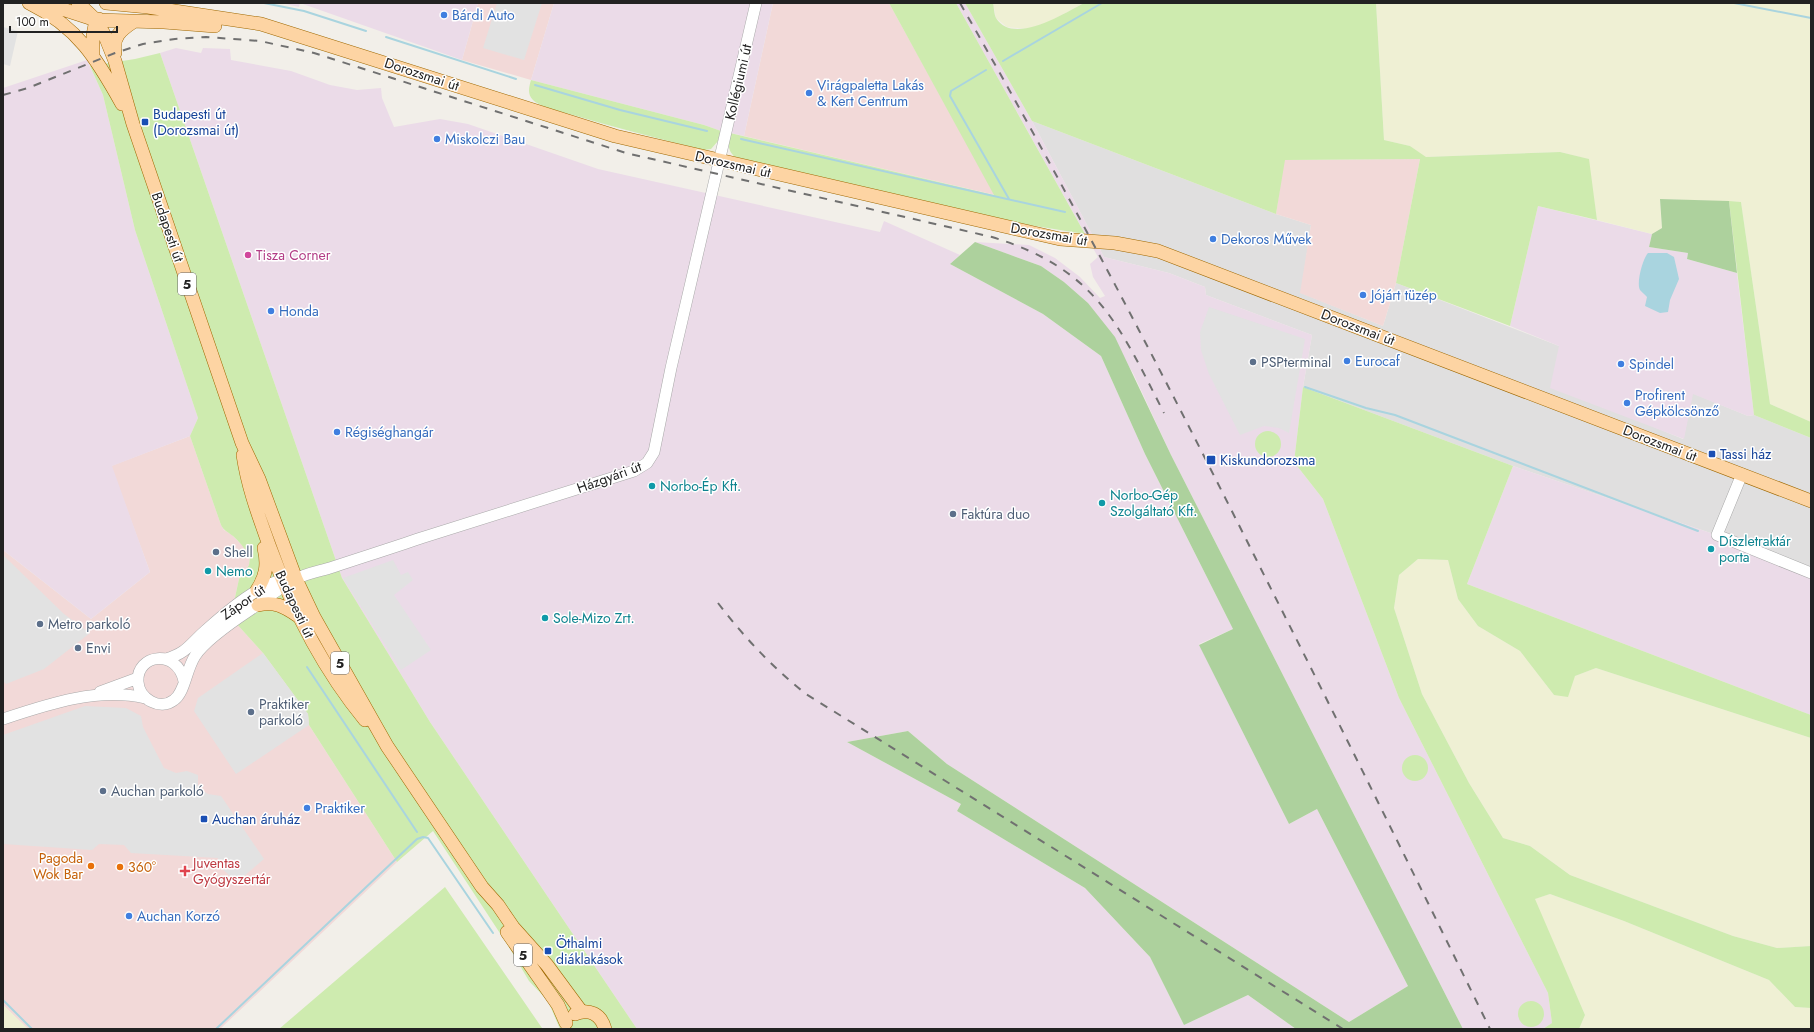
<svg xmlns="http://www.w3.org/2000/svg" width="1814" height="1032" viewBox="0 0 1814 1032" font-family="Jost,sans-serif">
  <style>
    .residential { fill: #e0dfdf }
    .commercial { fill: #f2d9d8 }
    .industrial { fill: #ebdbe8 }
    .farmland { fill: #eff0d4 }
    .grass { fill: #ceebaf }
    .forest { fill: #add19d }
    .parking { fill: #e2e2e2 }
    .water { fill: #a9d4df }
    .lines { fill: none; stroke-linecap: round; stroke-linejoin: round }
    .stream { stroke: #a9d4df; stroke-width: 2 }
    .minor-casing { stroke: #a9a9a9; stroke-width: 12 }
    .major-casing { stroke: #9f6800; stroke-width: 14 }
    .minor { stroke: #fff; stroke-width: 11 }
    .major { stroke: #fdd4a3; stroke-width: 13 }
    .rail { stroke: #707070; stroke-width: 2; stroke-dasharray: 8 8; stroke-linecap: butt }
    .shop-dot { fill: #3f7fe0; stroke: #fff; stroke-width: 1.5 }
    .transit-dot { fill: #1a4fb4; stroke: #fff; stroke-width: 1.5 }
    .hotel-dot { fill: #d1479c; stroke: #fff; stroke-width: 1.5 }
    .service-dot { fill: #5c6f8a; stroke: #fff; stroke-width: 1.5 }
    .culture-dot { fill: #0f9aa8; stroke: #fff; stroke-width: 1.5 }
    .food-dot { fill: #e8710a; stroke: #fff; stroke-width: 1.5 }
    .health-dot { fill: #e0444e; stroke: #fff; stroke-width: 1.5 }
    .labels { text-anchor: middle; stroke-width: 3; stroke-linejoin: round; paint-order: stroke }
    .shield { fill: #fff; stroke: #646464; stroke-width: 1 }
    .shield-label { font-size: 13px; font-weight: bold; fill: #222 }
    .shop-label { font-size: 14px; fill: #366cbe; stroke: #fff; text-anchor: start }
    .street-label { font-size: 14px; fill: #222; stroke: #fff }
    .transit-label { font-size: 14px; fill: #164399; stroke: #fff; text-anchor: start }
    .hotel-label { font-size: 14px; fill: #b23c85; stroke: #fff; text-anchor: start }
    .service-label { font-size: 14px; fill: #4e5e75; stroke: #fff; text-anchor: start }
    .culture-label { font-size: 14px; fill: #0d838f; stroke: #fff; text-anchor: start }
    .food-label { font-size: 14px; fill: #c56008; stroke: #fff; text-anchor: end }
    .health-label { font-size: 14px; fill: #be3a42; stroke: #fff; text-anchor: start }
  </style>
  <rect width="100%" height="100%" fill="#f2efe9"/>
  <path class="residential" d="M1032,121L1276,214L1311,225L1301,293L1383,326L1396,283L1559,346L1649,425L1683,439L1692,393L1748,416L1754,415L1811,438V567L1513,466L1303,387L1312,335L1206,295L1205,287L1169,273L1104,257Z"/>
  <path class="commercial" d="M478,3H554L531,80L462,60Z
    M773,3H889L995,195L744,136Z
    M1420,159L1396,283L1383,326L1300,293L1311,225L1276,214L1284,160Z
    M190,436L221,525L224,530L232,535L244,547L250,557L249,565L239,579L234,602L225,611L263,653L308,714L309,725L397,862L220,1029H28L3,1005V550L91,619L150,572L111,466Z"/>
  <path class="industrial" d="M281,3H478L462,60L300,3L299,7Z
    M554,3H773L744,136L721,131L704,125L531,80Z
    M956,3H965L1032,121L1104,257L1169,273L1205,287L1206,295L1312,335L1303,387L1294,462L1323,499L1399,698L1548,993L1552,1023L1543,1029H1463L1171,455L1133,373L1088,303L1064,282L1041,266L975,242L1029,245L1055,258L1080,277L1100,298L1105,296L1093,277L1090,264L1098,257Z
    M176,48L201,53L203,48L230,49L231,60L291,71L330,85L357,90L381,88L382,98L394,127L440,119L468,124L598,169L880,232L884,221L960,255L950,264L1043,314L1101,356L1145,454L1233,629L1199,644L1289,824L1317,809L1408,986L1349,1022L947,764L908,731L847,742L961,804L957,811L1085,888L1150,957L1184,1025L1248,995L1296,1029H637L430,722L342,578L160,53Z
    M87,60L103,95L135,230L198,418L190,436L112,466L150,572L91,619L3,550V88Z
    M1538,206L1652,234L1649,247L1688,253L1687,259L1737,273L1754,415L1748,416L1693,394L1684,439L1550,388L1559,346L1510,326Z
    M1513,466L1811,567V715L1467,584Z"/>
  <path class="farmland" d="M993,3H1084L1047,23L1028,29L1007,27L996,18Z
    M1376,3H1811V422L1770,404L1741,202L1660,199L1662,228L1652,234L1597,220L1588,159L1560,152L1425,157L1410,146L1384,140Z
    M1418,559L1448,560L1458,599L1478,626L1520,651L1554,695L1575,676L1596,668L1811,738V946L1777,948L1733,936L1570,875L1530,846L1503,838L1469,783L1422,694L1394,608L1399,575Z
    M1550,894L1624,921L1769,980L1795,1007L1811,1008V1029H1579L1585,1015L1534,899Z
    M3,1005L28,1029H3Z"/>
  <path class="grass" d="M889,3H956L1085,234L1029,225L735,157C727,150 728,143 730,133L994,195Z
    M965,3H993C994,7 994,14 996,18C1013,46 1065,13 1084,3H1376L1384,140L1410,146L1426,157L1560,152L1589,159L1597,220L1538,206L1510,326L1396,283L1420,159L1285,160L1276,214L1032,121Z
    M160,53L342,578L430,722L637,1029H560L548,1001L529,981L509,947L433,831L397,862L309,725L308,714L263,653L225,611L234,602L239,579L249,565L250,557C245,549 240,542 233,536C228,532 224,531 221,525L190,436L198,418L135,230L103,95L90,66L135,59Z
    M531,80L704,125L721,131L718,141L711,149L704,150C660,139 617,128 573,115C563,112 541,108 533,100C527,94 529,87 531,80Z
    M1729,201L1741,202L1770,404L1811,422V438L1754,415Z
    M1303,387L1513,466L1467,584L1811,715V738L1596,668L1575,676L1568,697L1554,695L1520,651L1478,626L1458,599L1448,560L1418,559L1399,575L1394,608L1422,694L1469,783L1503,838L1530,846L1570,875L1733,936L1777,948L1811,946V1008L1795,1007L1769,980L1624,921L1550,894L1535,899L1585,1015L1579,1029H1543L1552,1023L1548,993L1399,698L1323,499L1294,462Z
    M1255 444a13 13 0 1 1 26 0a13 13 0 1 1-26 0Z
    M1402 768a13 13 0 1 1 26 0a13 13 0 1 1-26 0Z
    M445,887L542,1028L541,1029H279Z
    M1518 1014a13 13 0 1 1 26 0a13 13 0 1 1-26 0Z"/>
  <path class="forest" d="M1660,199L1729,201L1737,273L1687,259L1688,253L1649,247L1652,234L1662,228Z
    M975,242L1041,266L1064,282L1088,303L1115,337L1171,455L1463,1029H1296L1248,995L1184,1025L1150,957L1085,888L957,811L961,804L847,742L908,731L947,764L1349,1022L1408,986L1317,809L1289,824L1199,645L1233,629L1145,454L1101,356L1043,314L950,264Z"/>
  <path class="parking" d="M497,3H542L524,60L483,48Z
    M3,27L18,31L10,66L3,64Z
    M1209,307L1305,339L1289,433L1279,428L1264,426L1240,435L1209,374L1201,350L1200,332Z
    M3,555L64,614L90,633L44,669L6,684L3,681Z
    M393,560L401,575L408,572L413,580L394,595L431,650L401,670L343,578Z
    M263,653L308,714L309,725L236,774L194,711L198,698Z
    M85,706L126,708L141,716L143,727L164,768L176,773L187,771L198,775V788L208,794L221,796L264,859L243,877L230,876L218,865V858L131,853L124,845L99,844L92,850L3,844V735Z"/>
  <path class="water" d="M1648,253H1667L1674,257L1679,279L1670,300L1668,312L1660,313L1645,306L1647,297C1645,295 1642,292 1640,290C1636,283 1643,258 1648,253Z"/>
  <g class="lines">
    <path class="stream" d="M264,3L304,11L366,31
      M1734,3L1811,18
      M386,37L516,79
      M1003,61L1102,3
      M986,70L951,91L950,96L1009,199
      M535,85L620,110L707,131
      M741,139L1065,212
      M1305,387L1366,408L1395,415L1698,531
      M307,667L417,832
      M3,1000L32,1029
      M216,1029L417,839L423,837L428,838L493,933"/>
    <defs>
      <path id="minor" d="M1742,474L1717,535L1811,573
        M166,659C187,653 190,644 205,631C225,613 264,579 290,579
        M184,681C177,648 136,654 138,682C139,699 160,711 174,700C185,692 186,670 195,656C204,642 235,620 250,610C265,600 280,587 296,579C307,573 321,571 333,567C363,557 392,548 421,538C492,515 563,493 634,471L647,463L654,452L671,368L756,3
        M100,692L138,678
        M3,719C48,704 98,687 145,698"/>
      <path id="major" d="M29,3C78,27 97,59 122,104
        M44,3L96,20L164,22L215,26
        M78,3L96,20L105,36L115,61L133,124L242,443L259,479L296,579L314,617L387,746L482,887L498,905L513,927L547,965L581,1011
        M106,3L148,7L261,24L615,136L1060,239L1115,243L1158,251L1811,501
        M115,53C112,37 121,30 133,22
        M93,54V35L96,20L99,19
        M243,455C248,488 258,514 269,545C292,608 322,668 365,720
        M257,590C266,576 268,565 264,548
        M258,605C274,601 284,606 298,616
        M507,932L558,1005L566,1023
        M575,1014C589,1008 601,1014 605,1029"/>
    </defs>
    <use href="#minor" class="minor-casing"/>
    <use href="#major" class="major-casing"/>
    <use href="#minor" class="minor"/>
    <use href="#major" class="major"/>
    <path class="rail" d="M960,3C1068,191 1168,383 1265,577C1341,727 1416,878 1490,1029
      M3,95L28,88L115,53L143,44L175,39L206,37L260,41L314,53L626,153L992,237C1096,269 1118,323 1164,413
      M718,603C744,637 772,667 806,694L1343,1029"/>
  </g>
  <g class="shop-dot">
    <circle cx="444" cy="15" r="4"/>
    <circle cx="809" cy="93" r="4"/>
    <circle cx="437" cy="139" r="4"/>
    <circle cx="1213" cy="239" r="4"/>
    <circle cx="1363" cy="295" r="4"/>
    <circle cx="271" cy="311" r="4"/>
    <circle cx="1347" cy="361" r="4"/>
    <circle cx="1621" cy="364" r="4"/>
    <circle cx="1627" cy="403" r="4"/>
    <circle cx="337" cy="432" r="4"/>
    <circle cx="307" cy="808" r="4"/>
    <circle cx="129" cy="916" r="4"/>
  </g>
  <g class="transit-dot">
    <rect x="141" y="118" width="8" height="8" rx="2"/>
    <rect x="1708" y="450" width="8" height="8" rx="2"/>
    <rect x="1206" y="455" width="10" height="10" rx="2"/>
    <rect x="200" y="815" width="8" height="8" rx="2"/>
    <rect x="544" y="947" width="8" height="8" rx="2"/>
  </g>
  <circle class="hotel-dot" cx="248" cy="255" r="4"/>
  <g class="service-dot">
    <circle cx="1253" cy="362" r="4"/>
    <circle cx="953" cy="514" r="4"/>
    <circle cx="216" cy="552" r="4"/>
    <circle cx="40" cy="624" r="4"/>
    <circle cx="78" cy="648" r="4"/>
    <circle cx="251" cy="712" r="4"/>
    <circle cx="103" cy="791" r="4"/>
  </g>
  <g class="culture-dot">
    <circle cx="652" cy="486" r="4"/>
    <circle cx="1102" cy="503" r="4"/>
    <circle cx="1711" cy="549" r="4"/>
    <circle cx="208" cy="571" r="4"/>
    <circle cx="545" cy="618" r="4"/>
  </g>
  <g class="food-dot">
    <circle cx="91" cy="866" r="4"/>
    <circle cx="120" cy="867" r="4"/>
  </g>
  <path class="health-dot" d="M183 865h4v4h4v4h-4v4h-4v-4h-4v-4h4z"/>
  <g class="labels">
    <g class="shield">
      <rect x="178" y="273" width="18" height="22" rx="3"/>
      <rect x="331" y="652" width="18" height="22" rx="3"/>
      <rect x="514" y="944" width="18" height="22" rx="3"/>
    </g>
    <g class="shield-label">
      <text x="187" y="289">5</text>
      <text x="340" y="668">5</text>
      <text x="523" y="960">5</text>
    </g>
    <g class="shop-label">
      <text x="452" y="20">Bárdi Auto</text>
      <text x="817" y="90">Virágpaletta Lakás<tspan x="817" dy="16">&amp; Kert Centrum</tspan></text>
      <text x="445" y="144">Miskolczi Bau</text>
      <text x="1221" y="244">Dekoros Művek</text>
      <text x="1371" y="300">Jójárt tüzép</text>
      <text x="279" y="316">Honda</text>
      <text x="1355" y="366">Eurocaf</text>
      <text x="1629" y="369">Spindel</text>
      <text x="1635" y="400">Profirent<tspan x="1635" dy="16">Gépkölcsönző</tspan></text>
      <text x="345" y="437">Régiséghangár</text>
      <text x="315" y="813">Praktiker</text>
      <text x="137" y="921">Auchan Korzó</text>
    </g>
    <g class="street-label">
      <text transform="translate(422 74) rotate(18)" y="5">Dorozsmai út</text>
      <text transform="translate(738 82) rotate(-77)" y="5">Kollégiumi út</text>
      <text transform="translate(733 164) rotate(13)" y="5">Dorozsmai út</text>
      <text transform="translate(168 227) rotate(71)" y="5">Budapesti út</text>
      <text transform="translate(1049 234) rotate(10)" y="5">Dorozsmai út</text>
      <text transform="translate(1358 327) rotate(21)" y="5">Dorozsmai út</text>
      <text transform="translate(1660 443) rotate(21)" y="5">Dorozsmai út</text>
      <text transform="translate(609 477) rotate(-20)" y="5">Házgyári út</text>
      <text transform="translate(243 602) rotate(-35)" y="5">Zápor út</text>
      <text transform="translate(295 604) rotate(65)" y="5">Budapesti út</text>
    </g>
    <g class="transit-label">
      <text x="153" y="119">Budapesti út<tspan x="153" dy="16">(Dorozsmai út)</tspan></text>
      <text x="1720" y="459">Tassi ház</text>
      <text x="1220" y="465">Kiskundorozsma</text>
      <text x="212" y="824">Auchan áruház</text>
      <text x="556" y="948">Öthalmi<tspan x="556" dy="16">diáklakások</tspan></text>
    </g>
    <g class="hotel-label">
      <text x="256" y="260">Tisza Corner</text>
    </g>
    <g class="service-label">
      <text x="1261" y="367">PSPterminal</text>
      <text x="961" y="519">Faktúra duo</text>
      <text x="224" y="557">Shell</text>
      <text x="48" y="629">Metro parkoló</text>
      <text x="86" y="653">Envi</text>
      <text x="259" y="709">Praktiker<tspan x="259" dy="16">parkoló</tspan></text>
      <text x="111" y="796">Auchan parkoló</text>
    </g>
    <g class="culture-label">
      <text x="660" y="491">Norbo-Ép Kft.</text>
      <text x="1110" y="500">Norbo-Gép<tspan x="1110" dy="16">Szolgáltató Kft.</tspan></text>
      <text x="1719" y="546">Díszletraktár<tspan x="1719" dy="16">porta</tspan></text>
      <text x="216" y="576">Nemo</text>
      <text x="553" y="623">Sole-Mizo Zrt.</text>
    </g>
    <g class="food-label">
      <text x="83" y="863">Pagoda<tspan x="83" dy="16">Wok Bar</tspan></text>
      <text x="128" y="872" text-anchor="start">360°</text>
    </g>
    <g class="health-label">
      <text x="193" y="868">Juventas<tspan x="193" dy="16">Gyógyszertár</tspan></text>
    </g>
  </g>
  <rect width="1814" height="1032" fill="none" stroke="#222222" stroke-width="8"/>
  <path d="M10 26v6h107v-6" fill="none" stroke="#222222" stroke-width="2"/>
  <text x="16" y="26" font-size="12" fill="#222222" stroke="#ffffff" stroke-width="3" paint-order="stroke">100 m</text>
</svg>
